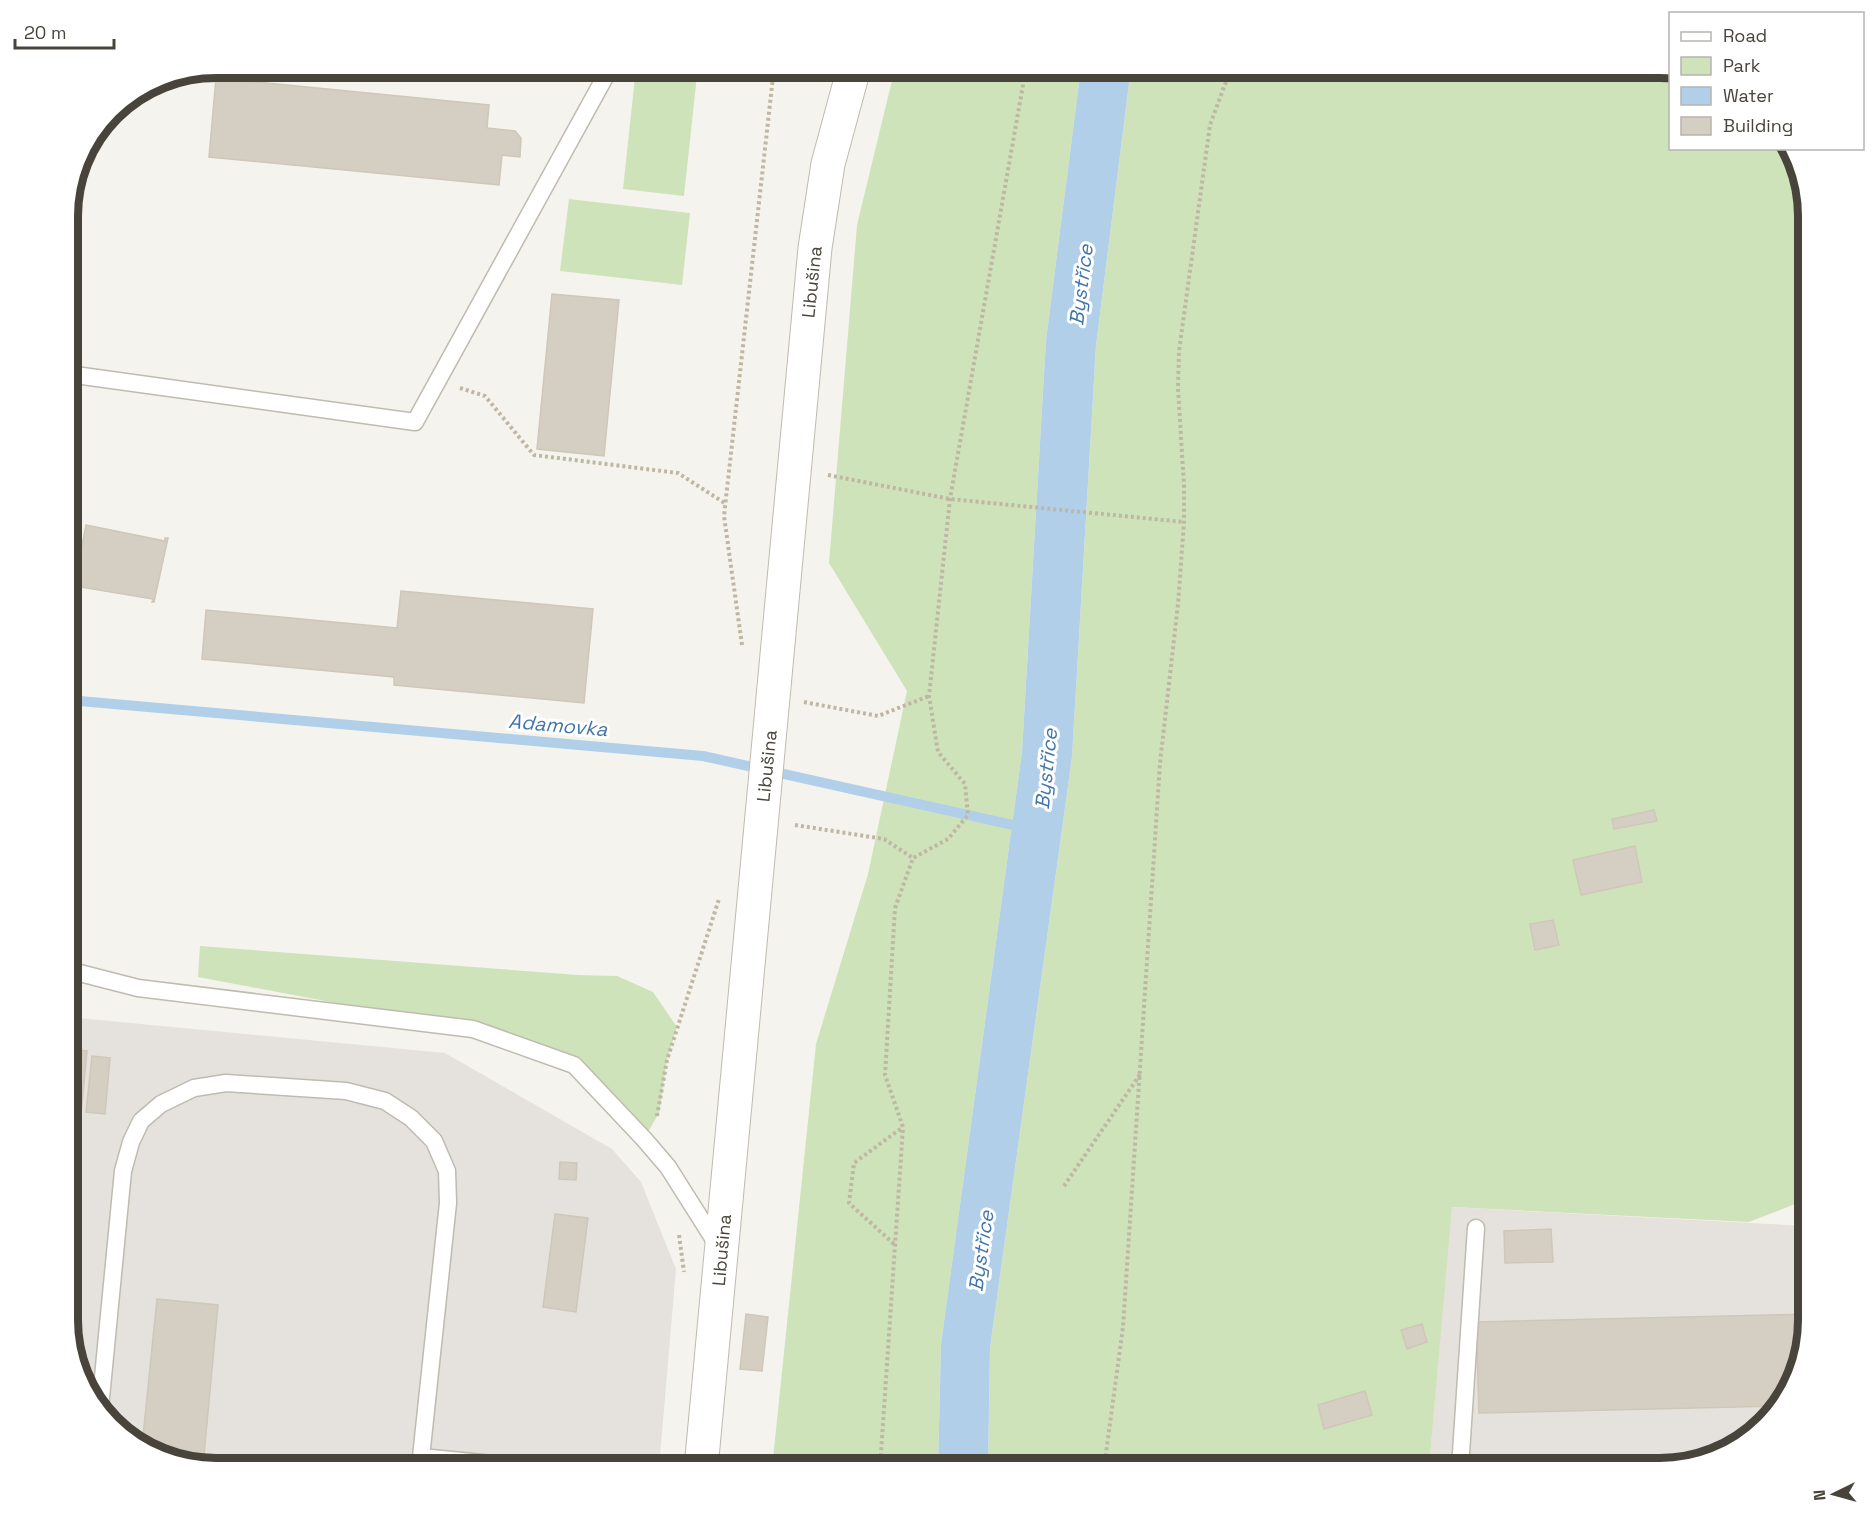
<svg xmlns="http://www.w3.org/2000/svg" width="1876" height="1536" viewBox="0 0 1876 1536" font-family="'Space Grotesk',sans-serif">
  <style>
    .industrial { fill: #e5e2de }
    .green { fill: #cfe3bb }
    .water { fill: #b1cfe9 }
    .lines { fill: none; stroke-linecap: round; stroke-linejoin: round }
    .stream { stroke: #b1cfe9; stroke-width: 10 }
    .building { fill: #d5cfc3; stroke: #cfc7b7; stroke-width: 1.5 }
    .service-casing { stroke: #bfbbb0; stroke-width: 19 }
    .tertiary-casing { stroke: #bfbbb0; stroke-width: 35 }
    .path { stroke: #bfb7a3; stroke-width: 4; stroke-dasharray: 3 3; stroke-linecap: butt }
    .service { stroke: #fff; stroke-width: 16 }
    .tertiary { stroke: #fff; stroke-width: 33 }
    .labels { text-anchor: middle; stroke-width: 6; stroke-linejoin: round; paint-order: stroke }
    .street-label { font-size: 18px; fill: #48443b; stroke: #fff }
    .water-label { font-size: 20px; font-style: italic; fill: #4076a9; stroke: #fff }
    .rim { fill: none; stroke: #48443b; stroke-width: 8 }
  </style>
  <rect width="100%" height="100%" fill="#f5f3ed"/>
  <path class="industrial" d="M68,1017L445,1053L612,1149L641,1182L676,1269L659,1468H216L168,1461L118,1432L83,1385L68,1329Z
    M1451,1207L1808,1226V1320L1797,1377L1772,1418L1725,1453L1660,1468H1429Z"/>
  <path class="green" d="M636,68L697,75L684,196L623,189Z
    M895,68H1081L1046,340L1022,752L941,1344L938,1468H772L816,1044L868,874L907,691L829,563L857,225Z
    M1131,68H1660L1670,70V148L1792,149L1808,216V1199L1749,1222L1452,1207L1429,1468H988L990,1348L1072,757L1096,345Z
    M569,199L690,213L682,285L560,271Z
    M200,946L578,975L617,976L653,992L677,1027L667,1060L659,1113L644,1139L574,1065L473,1029L198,977Z"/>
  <path class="water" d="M1081,68H1131L1096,345L1072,757L990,1348L988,1468H938L941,1344L1022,752L1046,340Z"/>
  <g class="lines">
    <path class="stream" d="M68,700L703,756L1026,828"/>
  </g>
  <path class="building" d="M216,78L489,105L487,128L515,131L521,138L520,157L502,155L499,185L209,157Z
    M552,294L619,300L604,456L537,449Z
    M86,525L165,541V538H168L154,602H152L153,599L74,586Z
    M401,591L593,609L584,703L394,685V677L202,659L206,610L397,628Z
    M1654,810L1657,821L1614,829L1612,819Z
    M1635,846L1642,882L1581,895L1573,860Z
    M1553,920L1559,945L1535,950L1530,924Z
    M68,1049L87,1051L68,1248Z
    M92,1056L110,1058L105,1114L86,1112Z
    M560,1162L577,1163L576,1180L559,1179Z
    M1800,1209L1808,1210V1222L1800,1221Z
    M555,1214L588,1218L576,1312L543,1307Z
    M1551,1229L1553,1262L1505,1263L1504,1231Z
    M157,1299L218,1305L204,1455L148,1449L142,1446Z
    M746,1314L768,1317L762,1371L740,1369Z
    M1808,1314L1797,1377L1779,1406L1479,1413L1476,1322Z
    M1422,1324L1427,1342L1407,1349L1401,1330Z
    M1365,1391L1372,1415L1324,1429L1318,1405Z"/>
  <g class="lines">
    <defs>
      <path id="service" d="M68,374L415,422L610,68
        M68,970L138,988L473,1029L574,1065L644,1139L668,1167L718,1246
        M100,1408L123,1171L131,1142L141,1121L161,1104L194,1088L226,1083L346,1091L385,1101L411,1118L434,1141L447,1171L448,1203L421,1457
        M420,1468L421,1457L534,1468
        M1460,1468L1476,1228
        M1571,1468L1670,1466"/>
      <path id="tertiary" d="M701,1468L815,248L828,164L854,68"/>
    </defs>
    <use href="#service" class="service-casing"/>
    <use href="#tertiary" class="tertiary-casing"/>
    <path class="path" d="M460,388L485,396L534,455L678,473L726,504
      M828,475L950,499L1184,522
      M742,645L724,516L774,68
      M804,702L878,716L929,696
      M795,825L884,839L913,858
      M657,1116L667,1060L719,899
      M1064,1186L1141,1073
      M679,1235L684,1272
      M894,1244L849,1203L854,1163L903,1127
      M880,1468L903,1127L885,1075L895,908L913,858L948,839L968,815L965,784L938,752L929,696L950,499L1026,68
      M1104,1468L1123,1327L1160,763L1178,604L1184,522V486L1178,388L1179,351L1210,125L1231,68"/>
    <use href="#service" class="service"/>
    <use href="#tertiary" class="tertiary"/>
  </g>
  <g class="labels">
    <g class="street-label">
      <text transform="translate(812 282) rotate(-84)" y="6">Libušina</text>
      <text transform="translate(767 766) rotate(-84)" y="6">Libušina</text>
      <text transform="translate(722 1250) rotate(-85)" y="6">Libušina</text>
    </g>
    <g class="water-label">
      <text transform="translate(1081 285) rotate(-83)" y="7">Bystřice</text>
      <text transform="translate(558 725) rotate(5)" y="7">Adamovka</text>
      <text transform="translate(1046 769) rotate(-84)" y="7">Bystřice</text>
      <text transform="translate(981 1251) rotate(-82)" y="7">Bystřice</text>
    </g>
  </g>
  <path d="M0 0H1876V1536H0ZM216 78H1660A138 138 0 0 1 1798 216V1320A138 138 0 0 1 1660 1458H216A138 138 0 0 1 78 1320V216A138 138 0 0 1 216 78Z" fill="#fff" fill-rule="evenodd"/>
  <path class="rim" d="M216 78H1660A138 138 0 0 1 1798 216V1320A138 138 0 0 1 1660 1458H216A138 138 0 0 1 78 1320V216A138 138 0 0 1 216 78Z"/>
  <rect x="1669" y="12" width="195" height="138" fill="#ffffff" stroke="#b6b4b1" stroke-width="1.5"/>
  <rect x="1681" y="32" width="30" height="9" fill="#ffffff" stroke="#b6b4b1" stroke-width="1.5"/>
  <text x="1723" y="42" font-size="18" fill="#48443b">Road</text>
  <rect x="1681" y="57" width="30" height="18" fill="#cfe3bb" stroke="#b6b4b1" stroke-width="1.5"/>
  <text x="1723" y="72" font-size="18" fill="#48443b">Park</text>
  <rect x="1681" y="87" width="30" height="18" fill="#b1cfe9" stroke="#b6b4b1" stroke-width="1.5"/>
  <text x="1723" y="102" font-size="18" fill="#48443b">Water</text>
  <rect x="1681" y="117" width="30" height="18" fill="#d5cfc3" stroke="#b6b4b1" stroke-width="1.5"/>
  <text x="1723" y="132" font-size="18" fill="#48443b">Building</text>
  <g transform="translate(1834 1494) rotate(265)" stroke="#ffffff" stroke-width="4.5" paint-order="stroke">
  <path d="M0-4.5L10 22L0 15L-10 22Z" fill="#48443b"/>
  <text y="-9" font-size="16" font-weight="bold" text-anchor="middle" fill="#48443b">N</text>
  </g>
  <path d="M15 39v9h99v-9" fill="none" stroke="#48443b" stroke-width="3"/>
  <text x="24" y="39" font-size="18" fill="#48443b" stroke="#ffffff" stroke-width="4.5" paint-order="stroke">20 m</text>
</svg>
